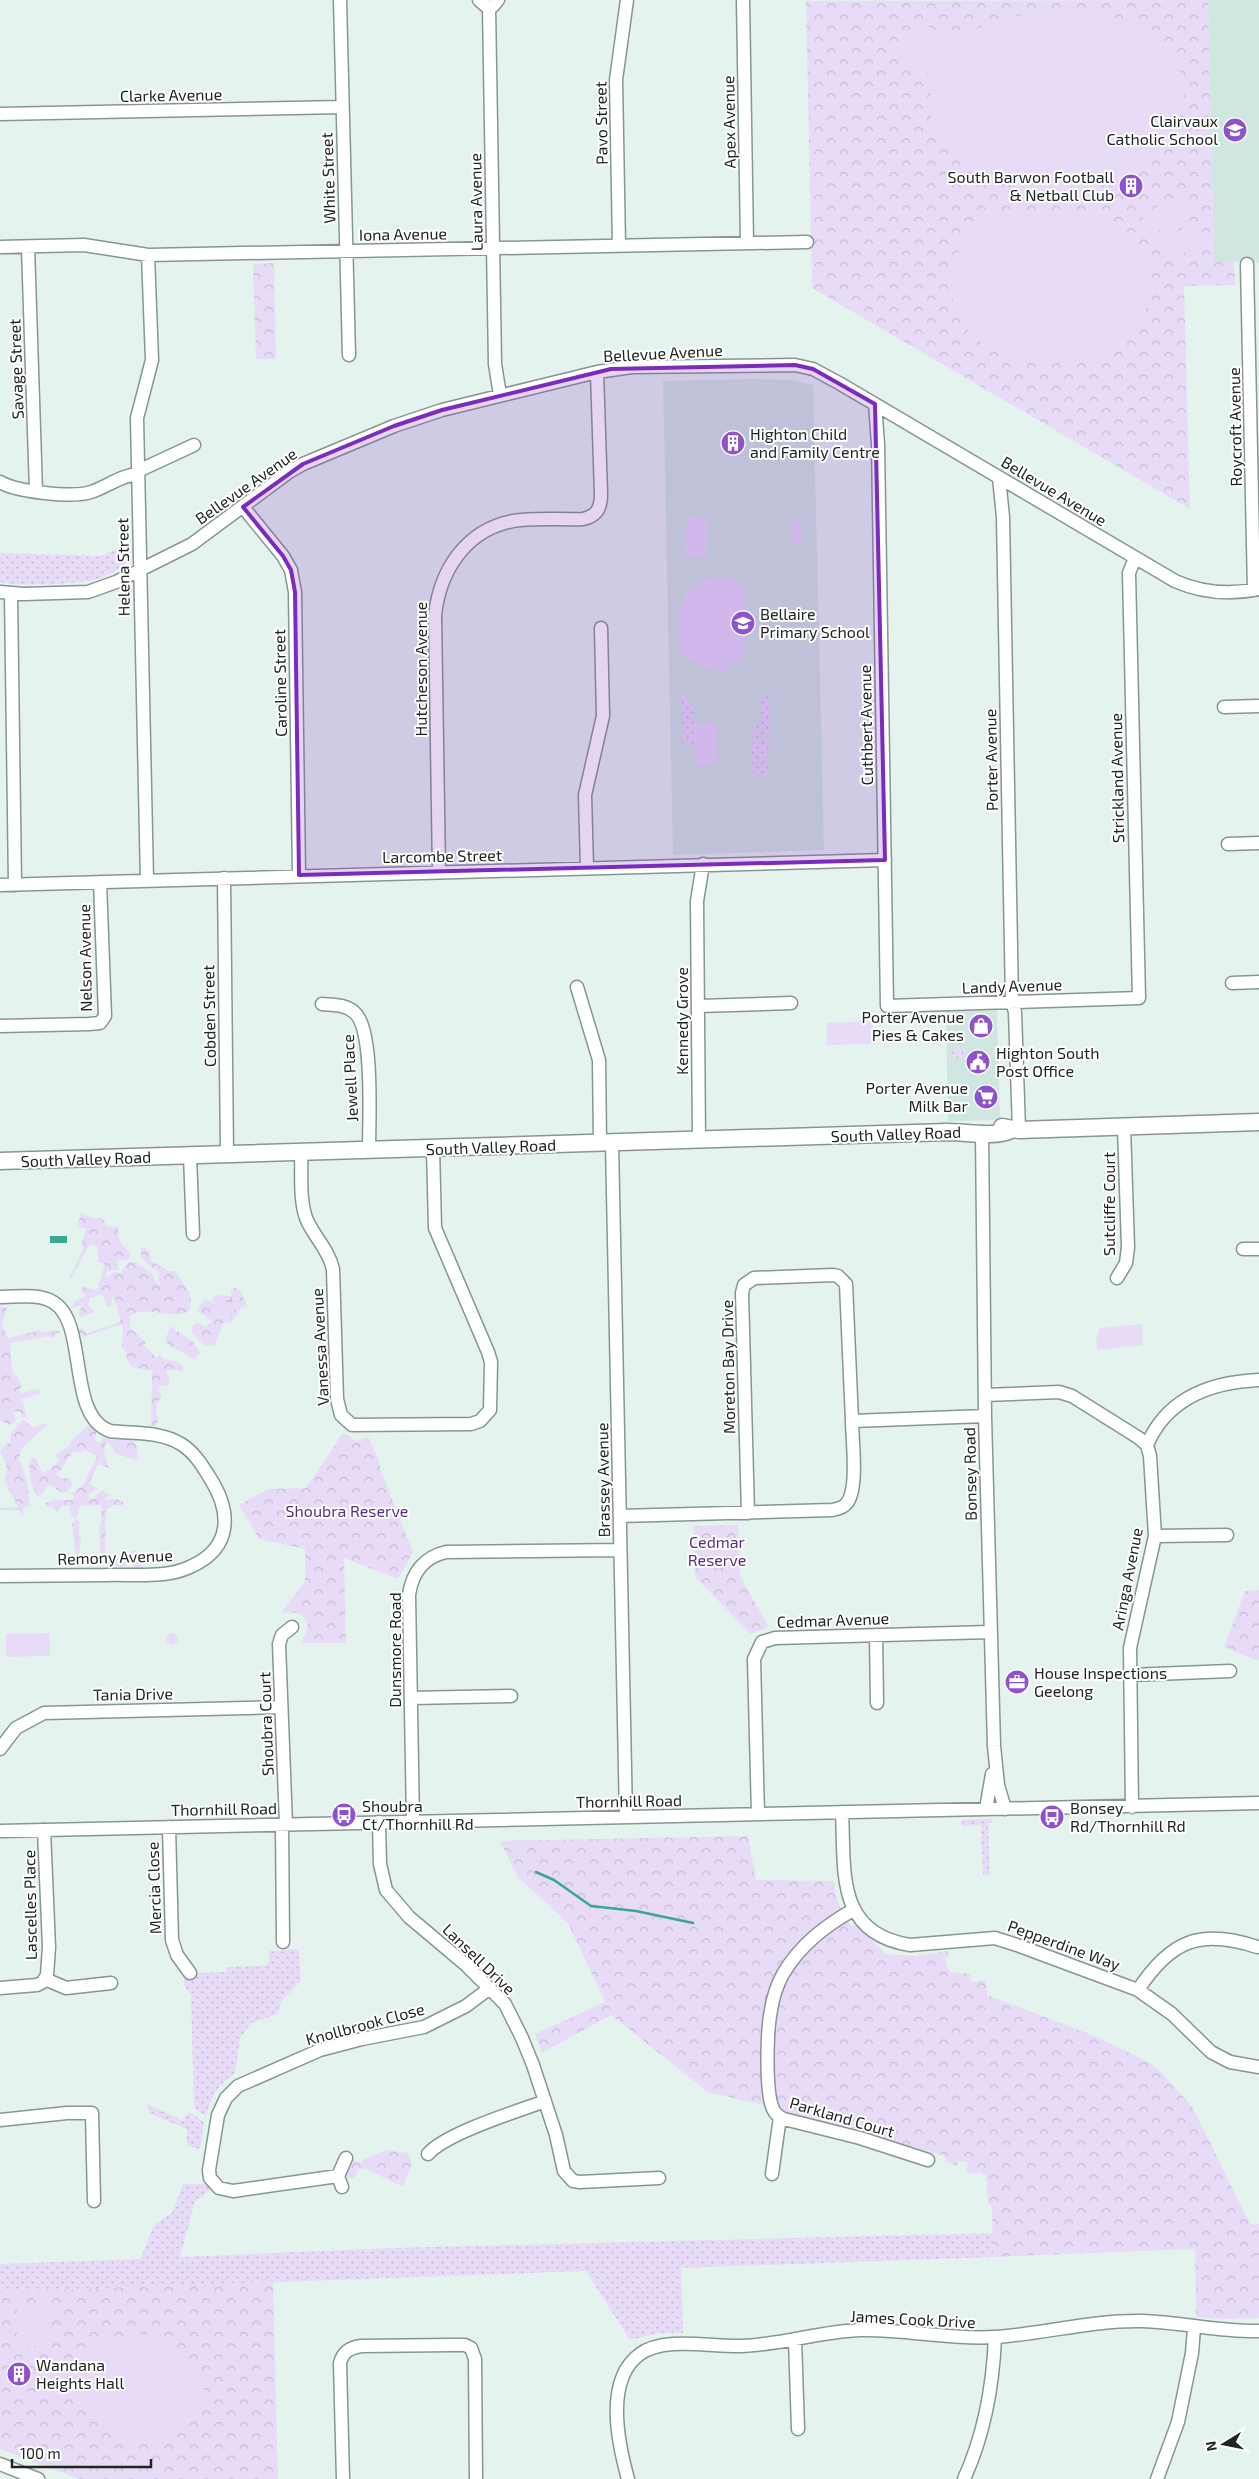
<svg xmlns="http://www.w3.org/2000/svg" width="1259" height="2479" viewBox="0 0 1259 2479" font-family="'Exo 2',sans-serif">
  <style>
    .built { fill: #d0e6e0 }
    .grass { fill: url(#grass-dots) }
    .forest { fill: url(#forest-crowns) }
    .wetland { fill: url(#wetland-marsh) }
    .pitch { fill: #e7dbf8 }
    .water { fill: #3ca692 }
    .lines { fill: none; stroke-linecap: round; stroke-linejoin: round }
    .stream { stroke: #3ca692; stroke-width: 2.5 }
    .minor-casing { stroke: #889591; stroke-width: 15 }
    .major-casing { stroke: #889591; stroke-width: 19 }
    .minor { stroke: #fff; stroke-width: 12 }
    .major { stroke: #fff; stroke-width: 16 }
    .marked { fill: #7b2cbf; fill-opacity: 0.2; stroke: #7b2cbf; stroke-width: 4; stroke-linejoin: round }
    .labels { text-anchor: middle; stroke-width: 4; stroke-linejoin: round; paint-order: stroke }
    .street-label { font-size: 16px; fill: #202523; stroke: #fff }
    .poi-label { font-size: 16px; fill: #202523; stroke: #fff; text-anchor: start }
    .park-label { font-size: 16px; fill: #583080; stroke: #fff }
  </style>
  <defs>
    <pattern id="grass-dots" width="8" height="8" patternUnits="userSpaceOnUse" patternTransform="scale(1.25)"><rect width="8" height="8" fill="#e7dbf8"/><path d="M2 2h.1M6 6h.1" fill="none" stroke="#c6bcd4" stroke-width="1.8" stroke-linecap="round"/></pattern>
    <pattern id="forest-crowns" width="20" height="18" patternUnits="userSpaceOnUse" patternTransform="scale(1.25)"><rect width="20" height="18" fill="#e7dbf8"/><path d="M2 6a3 3 0 1 1 6 0M12 15a3 3 0 1 1 6 0" fill="none" stroke="#c6bcd4"/></pattern>
    <pattern id="wetland-marsh" width="20" height="14" patternUnits="userSpaceOnUse" patternTransform="scale(1.25)"><rect width="20" height="14" fill="#e7dbf8"/><path d="M1 5h8M5 5V1M11 12h8M15 12V8" fill="none" stroke="#c6bcd4"/></pattern>
  </defs>
  <rect width="100%" height="100%" fill="#e5f3ef"/>
  <path class="built" d="M1208,0H1259V263L1253,261L1214,263Z
    M755,379L789,380L813,385L824,850L673,855L663,381Z
    M997,1009L1000,1120L948,1121L946,1010Z"/>
  <path class="grass" d="M128,544L129,560C122,569 108,575 97,579C82,584 14,587 0,582V553L100,556Z
    M682,693L694,708L695,746H683Z
    M770,696V734H760V739H770V750H766L768,775H753L752,749L755,726H761L762,697Z
    M965,1049V1058H952L951,1050Z
    M991,1819L992,1823H988L990,1875H983L981,1825L962,1826V1820Z
    M299,1949L301,1981L281,2002L278,2014L251,2023L240,2038L235,2074C218,2083 211,2097 206,2116L194,2108L191,1995L184,1985V1975L194,1973L226,1972L228,1967L264,1966L269,1962V1951Z
    M148,2104L182,2120L189,2112L204,2122L200,2149L187,2146V2129L149,2113Z
    M183,2184H206L211,2190L195,2201L180,2257L393,2248L994,2233L993,2257L681,2268L683,2333H659L630,2340L586,2271L0,2292V2264L140,2259L154,2225L172,2213Z"/>
  <path class="forest" d="M1208,0L1214,262L1234,261L1235,283L1237,285L1184,286L1190,509L812,288L806,1Z
    M274,263L276,359H256L253,264Z
    M81,1213L92,1218H102L108,1227H118C118,1239 120,1244 130,1252L129,1259L125,1261L118,1259V1270L107,1271L105,1276L108,1277L114,1272L121,1273L128,1262H136L152,1274L159,1286L161,1284L158,1278L160,1274L141,1258V1248H145L150,1253L151,1261L169,1271H175L188,1290L191,1297L189,1311C171,1321 149,1304 130,1316V1328L146,1342L144,1345L157,1358L160,1356C167,1363 177,1358 183,1366V1372L172,1369L166,1371L170,1381L167,1387L161,1385L158,1389L162,1395L160,1400L157,1401L156,1413L159,1418L156,1426H151L152,1371L132,1367L127,1361L126,1353L122,1346L123,1325L112,1327L84,1337L78,1333L80,1328L87,1333L116,1324L121,1320C117,1312 118,1302 112,1296V1304L108,1308L102,1294L90,1298L88,1305L95,1312L81,1317L78,1314L82,1305L71,1309L74,1302L86,1296L80,1289L84,1287L97,1290L105,1264L98,1262V1249L94,1245L89,1246L65,1288L84,1247L81,1245L86,1229L77,1226Z
    M236,1287L242,1293L247,1306L241,1308L232,1322L223,1323L215,1345L206,1347L192,1332L193,1325L199,1323L206,1327L212,1321L197,1310L205,1299L218,1305H225L227,1315L235,1307L230,1291Z
    M0,1307L7,1308L2,1325L8,1338L41,1330V1332L61,1331L52,1338L48,1336L10,1343L12,1369L22,1385L19,1390L21,1393L39,1389L40,1394L22,1399L27,1417H22L21,1412H13L16,1421L10,1425L0,1420Z
    M170,1326L192,1341L201,1353L194,1360C184,1351 176,1351 165,1341Z
    M23,1419L32,1427L49,1423L21,1449L19,1459L26,1478L30,1506L23,1508V1517L19,1510H0V1508L18,1507L4,1480C11,1467 4,1462 0,1450L10,1442L11,1433Z
    M92,1422L97,1426L95,1441L101,1443L103,1435L107,1433L111,1435L115,1442L119,1437H129L138,1447L137,1461L115,1453L110,1444L106,1442L104,1453L109,1468L98,1464L89,1484L98,1489L90,1493L88,1497L92,1499L101,1491L110,1494L105,1500L116,1499L123,1502V1505H114L106,1510L105,1551L108,1557L121,1558L122,1555L135,1550L142,1562V1569H135L132,1563L122,1567L101,1563L99,1527L101,1526V1505L80,1506L76,1518L80,1523L78,1537L81,1536L79,1558L88,1562L79,1563C76,1559 72,1528 72,1523L75,1520L71,1514L69,1506H62L58,1512L52,1507H47L45,1503L54,1500H72L75,1498L71,1494L83,1485L97,1456L83,1449L81,1453L74,1451C65,1459 67,1466 56,1474L60,1478H68L73,1484L67,1492H61L48,1484L44,1492L37,1497L31,1483L29,1462L31,1458H36L42,1473L49,1470L59,1461L55,1456L71,1444L70,1442Z
    M343,1433L356,1441L368,1437L376,1453L382,1474L413,1552L398,1579L344,1558L346,1643H300L306,1634L308,1623C301,1611 294,1612 281,1613L305,1582V1549L259,1539L239,1505L268,1489L306,1488Z
    M738,1525L740,1576L769,1627L751,1634L695,1577L693,1526Z
    M1259,1590V1660H1256L1224,1647L1245,1591Z
    M748,1836L756,1880L834,1881C835,1899 841,1911 851,1926L855,1925L886,1954L918,1956L947,1951L950,1957L945,1958L946,1966L951,1972L970,1974L971,1982L986,1980L987,1995L1095,2036L1150,2063L1161,2072L1193,2108L1250,2224H1259V2318L1223,2319L1196,2317L1195,2249L993,2257L992,2208L988,2201L986,2176L979,2172L973,2174L966,2172L968,2163L959,2160L957,2166L947,2162L944,2156L914,2147L906,2149L897,2143H890L852,2129L834,2128L783,2115L776,2108L708,2092L611,2015L542,2053L535,2034L605,2002L568,1923L518,1877L500,1841Z
    M386,2150L408,2153L412,2164L403,2187L364,2168L359,2169L354,2179H351L344,2174L349,2158L361,2163L363,2160Z
    M273,2282L278,2479H79L0,2449V2292Z"/>
  <path class="wetland" d="M214,1295L231,1296L235,1307L229,1318L225,1305H218L212,1301Z"/>
  <path class="pitch" d="M1033,14C1089,13 1141,8 1175,62C1186,79 1186,98 1180,117C1176,129 1172,141 1164,150C1125,194 1030,199 979,175C956,164 936,138 931,114C928,102 932,88 935,77L897,58L915,21L960,41C981,22 1006,17 1033,14Z
    M1179,195L1189,214L1152,234L1142,215Z
    M1045,212C1064,213 1084,211 1102,218C1184,250 1156,362 1065,362C1048,362 1029,362 1013,358C968,346 940,303 956,259C962,244 974,225 989,219C1006,211 1027,213 1045,212Z
    M1193,223L1204,242L1166,262L1156,243Z
    M687,517L707,518L706,557L685,556Z
    M791,520H802V542H791Z
    M716,577L732,578L741,585L745,595L743,654L735,664L722,671L706,669L681,653C678,632 675,596 697,584C703,581 710,579 716,577Z
    M694,723H716L717,764L695,765Z
    M872,1021L873,1044L827,1045V1023Z
    M1142,1324L1143,1345L1098,1350L1096,1340L1100,1328Z
    M50,1633V1656L6,1657V1634Z
    M166 1639a6 6 0 1 1 12 0a6 6 0 1 1-12 0Z
    M50,2307V2324L17,2326V2308Z
    M50,2328L51,2345L18,2347L17,2329Z
    M147,2334C182,2346 200,2360 206,2398C172,2464 86,2450 73,2377C89,2343 112,2335 147,2334Z"/>
  <path class="water" d="M50,1236H67V1243H50Z"/>
  <g class="lines">
    <path class="stream" d="M536,1872L554,1880L591,1906L636,1911L693,1923"/>
    <defs>
      <path id="minor" d="M340,0L349,355
        M479,0L487,7L493,6L498,0
        M743,0L747,243
        M489,7L495,364L500,395
        M0,114L342,107
        M619,246L616,80L627,0
        M0,247L84,245L148,255L807,242
        M28,247L36,491
        M1247,264L1254,590
        M875,404L878,444L887,1006L1139,998L1129,573L1135,558
        M138,471L194,445
        M999,478L1003,517L1012,1002L1015,1012L1019,1130
        M0,482C17,492 73,498 91,492C107,487 121,475 138,474
        M243,507L283,556L291,570L295,592L299,875
        M0,592L24,594L88,592L116,582L192,544L289,472L303,464L394,426L442,410L597,372L632,367L795,365L813,369L839,383L1175,581C1202,593 1230,595 1259,589
        M11,594L15,885
        M1224,707L1259,706
        M1228,844L1259,843
        M587,868L585,795L603,716L601,628
        M439,872L435,615C440,570 466,530 513,521C536,517 560,520 583,519C597,516 601,508 601,494L597,372
        M224,878L227,1154
        M147,881L137,418L152,360L148,255
        M0,885L885,860
        M1232,983L1259,982
        M577,987L599,1060L600,1143
        M322,1004C333,1005 346,1004 355,1013C374,1030 369,1122 369,1150
        M699,1006L791,1003
        M0,1026L89,1024L100,1023L105,1016L100,882
        M982,1132L985,1416L994,1746L998,1785L1005,1809
        M699,1140L697,901L703,864
        M612,1143L626,1817
        M301,1152C302,1173 299,1198 306,1218C313,1236 328,1248 333,1269L337,1399L341,1415L352,1425L471,1424L480,1421L490,1410L491,1362L488,1352L435,1228L433,1148
        M190,1156L193,1234
        M1243,1249H1259
        M1117,1278L1126,1263L1128,1247L1124,1127
        M0,1297C16,1297 39,1293 53,1302C89,1323 66,1416 110,1431C134,1434 160,1431 181,1444C194,1452 202,1465 210,1478C231,1511 233,1547 192,1566C167,1579 133,1574 106,1575C71,1575 35,1576 0,1576
        M985,1395L1059,1392L1072,1396L1139,1438L1147,1445L1150,1456L1155,1536L1130,1648L1132,1807
        M1147,1445C1167,1398 1211,1382 1259,1380
        M748,1513L742,1293L744,1285L754,1278L833,1275L838,1276L846,1284L852,1421L985,1416
        M620,1516L832,1510C837,1509 843,1508 846,1504C859,1491 852,1439 852,1421
        M1155,1536L1227,1535
        M876,1635L877,1703
        M1130,1675L1230,1671
        M411,1698L511,1696
        M0,1749L16,1728L44,1713L281,1707
        M986,1809L992,1774
        M842,1812C845,1871 835,1933 910,1945L995,1938L1017,1945L1138,1990L1172,2014L1211,2052L1230,2062L1259,2067
        M758,1814L754,1659L762,1642L775,1638L990,1632
        M413,1821L409,1595C412,1573 424,1557 446,1552L620,1550
        M379,1822L380,1864L386,1890L409,1917L466,1965L505,2004L522,2038L533,2065L556,2135L564,2171L573,2181L580,2182L659,2178
        M282,1824L283,1942
        M286,1824L279,1644L282,1635L292,1627
        M169,1827L172,1940L177,1955L190,1973
        M0,1831L1259,1803
        M853,1910C825,1926 800,1945 783,1974C777,1985 773,1997 771,2010C767,2030 765,2091 773,2109C775,2114 779,2117 784,2119L860,2138L928,2160
        M45,1979L66,1988L111,1983
        M0,1988L37,1985L43,1982L47,1975L49,1947L44,1830
        M1138,1990C1170,1941 1200,1928 1257,1947
        M0,2120L67,2113H92L94,2201
        M428,2154C446,2133 516,2112 545,2101
        M772,2174L780,2117
        M338,2176L233,2191L219,2188L210,2178L209,2170L218,2115L226,2098L238,2086L320,2050L362,2039L424,2027L466,2006L490,1988
        M342,2187L338,2176L346,2158
        M795,2339L798,2429
        M0,2464L38,2479
        M343,2479L340,2363C343,2352 349,2348 361,2346L452,2345H465L471,2348L475,2359L476,2479
        M628,2479C618,2443 604,2380 640,2354C664,2336 712,2347 741,2346C782,2345 821,2331 861,2330C906,2329 950,2340 994,2337C1044,2334 1092,2320 1142,2321C1181,2322 1219,2332 1259,2331
        M964,2479C985,2433 993,2387 995,2337
        M1157,2479L1178,2422L1192,2353L1194,2328"/>
      <path id="major" d="M1002,1127L1019,1130L1259,1122
        M0,1161L947,1132C968,1132 993,1138 1011,1130"/>
    </defs>
    <use href="#minor" class="minor-casing"/>
    <use href="#major" class="major-casing"/>
    <use href="#minor" class="minor"/>
    <use href="#major" class="major"/>
  </g>
  <path class="marked" d="M795,365L813,369L875,404L885,860L299,875L295,592L291,570L283,556L243,507L303,464L394,426L442,410L611,369Z"/>
  <defs>
    <symbol id="school-disc" viewBox="-11 -11 22 22"><circle r="9.5" fill="#8e53ca" stroke="#fff"/><path d="M0-5L7-2L0 1L-7-2ZM-4 1L0 2.5L4 1V4Q0 6-4 4Z" fill="#fff"/></symbol>
    <symbol id="building-disc" viewBox="-11 -11 22 22"><circle r="9.5" fill="#8e53ca" stroke="#fff"/><path d="M-4-6H4V6H1V3H-1V6H-4ZM-2.5-4.3h1.7v1.8h-1.7ZM.8-4.3h1.7v1.8H.8ZM-2.5-1h1.7V.8h-1.7ZM.8-1h1.7V.8H.8Z" fill="#fff"/></symbol>
    <symbol id="shop-disc" viewBox="-11 -11 22 22"><circle r="9.5" fill="#8e53ca" stroke="#fff"/><path d="M-5-2.5h2.3a2.7 3.5 0 0 1 5.4 0H5L5.5 6h-11ZM-1.5-2.5h3a1.5 2.3 0 0 0-3 0Z" fill="#fff"/></symbol>
    <symbol id="civic-disc" viewBox="-11 -11 22 22"><circle r="9.5" fill="#8e53ca" stroke="#fff"/><path d="M-.6-6.5H3V-4.5H.6V-3L4-1V1h2V6H-6V1h2V-1L-.6-3ZM-1.2 2.5V6h2.4V2.5Z" fill="#fff"/></symbol>
    <symbol id="supermarket-disc" viewBox="-11 -11 22 22"><circle r="9.5" fill="#8e53ca" stroke="#fff"/><path d="M-6-5.5h2.5l.6 2H6L4.5 2H-2.5L-4.4-4H-6ZM-1.5 3.2a1.3 1.3 0 1 0 .1 0ZM3 3.2a1.3 1.3 0 1 0 .1 0Z" fill="#fff"/></symbol>
    <symbol id="office-disc" viewBox="-11 -11 22 22"><circle r="9.5" fill="#8e53ca" stroke="#fff"/><path d="M-6-3h4V-5.5h4V-3h4V5H-6ZM-1-4.5V-3h2v-1.5ZM-6 0V1H6V0Z" fill="#fff"/></symbol>
    <symbol id="bus-disc" viewBox="-11 -11 22 22"><circle r="9.5" fill="#8e53ca" stroke="#fff"/><path d="M-5-6H5V4H4V6H2V4H-2V6H-4V4H-5ZM-3.5-4V0h7V-4ZM-3.5 1.2v1.5H-2V1.2ZM2 1.2v1.5H3.5V1.2Z" fill="#fff"/></symbol>
  </defs>
  <g fill-rule="evenodd">
    <use href="#school-disc" x="1221" y="116" width="28" height="28"/>
    <use href="#building-disc" x="1117" y="172" width="28" height="28"/>
    <use href="#building-disc" x="719" y="429" width="28" height="28"/>
    <use href="#school-disc" x="729" y="609" width="28" height="28"/>
    <use href="#shop-disc" x="967" y="1012" width="28" height="28"/>
    <use href="#civic-disc" x="964" y="1048" width="28" height="28"/>
    <use href="#supermarket-disc" x="972" y="1083" width="28" height="28"/>
    <use href="#office-disc" x="1003" y="1668" width="28" height="28"/>
    <use href="#bus-disc" x="330" y="1801" width="28" height="28"/>
    <use href="#bus-disc" x="1038" y="1803" width="28" height="28"/>
    <use href="#building-disc" x="5" y="2360" width="28" height="28"/>
  </g>
  <g class="labels">
    <g class="street-label">
      <text transform="translate(171 95) rotate(-1)" y="6">Clarke Avenue</text>
      <text transform="translate(729 122) rotate(-91)" y="6">Apex Avenue</text>
      <text transform="translate(601 123) rotate(-91)" y="6">Pavo Street</text>
      <text transform="translate(328 178) rotate(-92)" y="6">White Street</text>
      <text transform="translate(476 202) rotate(-91)" y="6">Laura Avenue</text>
      <text transform="translate(403 234) rotate(-1)" y="6">Iona Avenue</text>
      <text transform="translate(663 353) rotate(-3)" y="6">Bellevue Avenue</text>
      <text transform="translate(16 369) rotate(-92)" y="6">Savage Street</text>
      <text transform="translate(1235 427) rotate(-91)" y="6">Roycroft Avenue</text>
      <text transform="translate(246 486) rotate(-35)" y="6">Bellevue Avenue</text>
      <text transform="translate(1054 491) rotate(31)" y="6">Bellevue Avenue</text>
      <text transform="translate(123 567) rotate(-91)" y="6">Helena Street</text>
      <text transform="translate(421 669) rotate(-90)" y="6">Hutcheson Avenue</text>
      <text transform="translate(280 683) rotate(-91)" y="6">Caroline Street</text>
      <text transform="translate(866 725) rotate(-91)" y="6">Cuthbert Avenue</text>
      <text transform="translate(991 760) rotate(-91)" y="6">Porter Avenue</text>
      <text transform="translate(1117 778) rotate(-91)" y="6">Strickland Avenue</text>
      <text transform="translate(442 856) rotate(-1)" y="6">Larcombe Street</text>
      <text transform="translate(85 958) rotate(-91)" y="6">Nelson Avenue</text>
      <text transform="translate(1012 986) rotate(-2)" y="6">Landy Avenue</text>
      <text transform="translate(209 1016) rotate(-91)" y="6">Cobden Street</text>
      <text transform="translate(682 1021) rotate(-90)" y="6">Kennedy Grove</text>
      <text transform="translate(350 1078) rotate(-93)" y="6">Jewell Place</text>
      <text transform="translate(896 1134) rotate(-2)" y="6">South Valley Road</text>
      <text transform="translate(491 1147) rotate(-2)" y="6">South Valley Road</text>
      <text transform="translate(86 1159) rotate(-2)" y="6">South Valley Road</text>
      <text transform="translate(1109 1204) rotate(-90)" y="6">Sutcliffe Court</text>
      <text transform="translate(320 1347) rotate(-93)" y="6">Vanessa Avenue</text>
      <text transform="translate(728 1367) rotate(-91)" y="6">Moreton Bay Drive</text>
      <text transform="translate(970 1474) rotate(-91)" y="6">Bonsey Road</text>
      <text transform="translate(603 1480) rotate(-91)" y="6">Brassey Avenue</text>
      <text transform="translate(115 1557) rotate(-2)" y="6">Remony Avenue</text>
      <text transform="translate(1127 1579) rotate(-79)" y="6">Aringa Avenue</text>
      <text transform="translate(833 1620) rotate(-2)" y="6">Cedmar Avenue</text>
      <text transform="translate(395 1650) rotate(-90)" y="6">Dunsmore Road</text>
      <text transform="translate(133 1694) rotate(-1)" y="6">Tania Drive</text>
      <text transform="translate(266 1724) rotate(-92)" y="6">Shoubra Court</text>
      <text transform="translate(629 1801) rotate(-1)" y="6">Thornhill Road</text>
      <text transform="translate(224 1809) rotate(-1)" y="6">Thornhill Road</text>
      <text transform="translate(154 1888) rotate(-92)" y="6">Mercia Close</text>
      <text transform="translate(30 1905) rotate(-91)" y="6">Lascelles Place</text>
      <text transform="translate(1064 1945) rotate(20)" y="6">Pepperdine Way</text>
      <text transform="translate(479 1959) rotate(44)" y="6">Lansell Drive</text>
      <text transform="translate(365 2024) rotate(-15)" y="6">Knollbrook Close</text>
      <text transform="translate(842 2117) rotate(16)" y="6">Parkland Court</text>
      <text transform="translate(913 2319) rotate(3)" y="6">James Cook Drive</text>
    </g>
    <g class="poi-label">
      <text x="1218" y="127" text-anchor="end">Clairvaux<tspan x="1218" dy="18">Catholic School</tspan></text>
      <text x="1114" y="183" text-anchor="end">South Barwon Football<tspan x="1114" dy="18">&amp; Netball Club</tspan></text>
      <text x="750" y="440">Highton Child<tspan x="750" dy="18">and Family Centre</tspan></text>
      <text x="760" y="620">Bellaire<tspan x="760" dy="18">Primary School</tspan></text>
      <text x="964" y="1023" text-anchor="end">Porter Avenue<tspan x="964" dy="18">Pies &amp; Cakes</tspan></text>
      <text x="996" y="1059">Highton South<tspan x="996" dy="18">Post Office</tspan></text>
      <text x="968" y="1094" text-anchor="end">Porter Avenue<tspan x="968" dy="18">Milk Bar</tspan></text>
      <text x="1034" y="1679">House Inspections<tspan x="1034" dy="18">Geelong</tspan></text>
      <text x="362" y="1812">Shoubra<tspan x="362" dy="18">Ct/Thornhill Rd</tspan></text>
      <text x="1070" y="1814">Bonsey<tspan x="1070" dy="18">Rd/Thornhill Rd</tspan></text>
      <text x="36" y="2371">Wandana<tspan x="36" dy="18">Heights Hall</tspan></text>
    </g>
    <g class="park-label">
      <text x="347" y="1517">Shoubra Reserve</text>
      <text x="717" y="1548">Cedmar<tspan x="717" dy="18">Reserve</tspan></text>
    </g>
  </g>
  <g transform="translate(1224 2444) rotate(260)" stroke="#ffffff" stroke-width="4" paint-order="stroke">
  <path d="M0-4L9 19L0 12L-9 19Z" fill="#202523"/>
  <text y="-8" font-size="14" font-weight="bold" text-anchor="middle" fill="#202523">N</text>
  </g>
  <path d="M12 2459v8h139v-8" fill="none" stroke="#202523" stroke-width="2.5"/>
  <text x="20" y="2459" font-size="15" fill="#202523" stroke="#ffffff" stroke-width="4" paint-order="stroke">100 m</text>
</svg>
